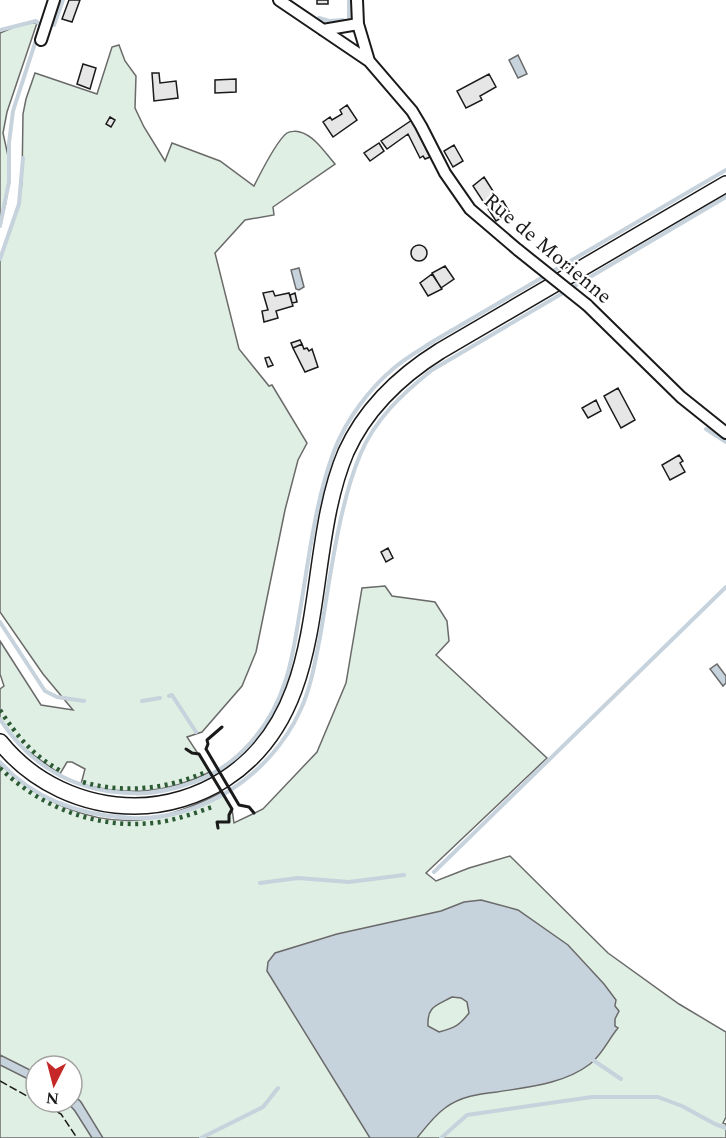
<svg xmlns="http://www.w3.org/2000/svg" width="726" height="1138" viewBox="0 0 726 1138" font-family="Spectral,serif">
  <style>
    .green { fill: #e0efe3; stroke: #6a6a6a; stroke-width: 1.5; fill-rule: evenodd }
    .water { fill: #c6d2dc; stroke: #6a6a6a; stroke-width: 1.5; fill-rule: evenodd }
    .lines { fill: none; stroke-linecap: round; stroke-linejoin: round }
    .stream { stroke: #c6d2dc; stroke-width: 4 }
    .building { fill: #e6e6e6; stroke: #1a1a1a; stroke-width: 1.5 }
    .minor-casing { stroke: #1a1a1a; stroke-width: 14 }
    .secondary-casing { stroke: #1a1a1a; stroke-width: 18 }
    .minor { stroke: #fff; stroke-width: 10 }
    .secondary { stroke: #fff; stroke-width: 15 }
    .minor-bridge-casing { stroke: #1a1a1a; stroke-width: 14; stroke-linecap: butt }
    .minor-bridge { stroke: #fff; stroke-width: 10 }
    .hedge { stroke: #2b5a34; stroke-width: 4.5; stroke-dasharray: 3 4.5; stroke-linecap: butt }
    .fence { stroke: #1a1a1a; stroke-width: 1.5; stroke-dasharray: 8 3; stroke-linecap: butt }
    .wall { stroke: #1a1a1a; stroke-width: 3 }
    .labels { text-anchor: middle; stroke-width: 4.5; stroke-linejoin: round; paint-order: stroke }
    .street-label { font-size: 21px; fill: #1a1a1a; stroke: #fff }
  </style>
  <rect width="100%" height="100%" fill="#fff"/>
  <path class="green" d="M32,23H37L7,112L3,133L10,165L6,202L0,226V33L19,25Z
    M119,45L125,61L136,76L135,108L144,127L165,161L172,143L220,161L254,186C260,174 277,140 287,133C290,131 297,131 300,132C315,136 326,154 335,164L273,207L274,215L245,220L215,253L239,349L269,386L272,385L307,443L298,460L285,510L256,652L242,686L202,732L187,737L210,772C167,794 126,796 81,784L85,769L72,762H67L60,774L22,747L8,731L0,718V689L4,686L0,674V641L41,705L73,710L43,674L0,612V259L19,204L22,182L23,114L26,99L35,73L97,94L112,47Z
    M385,586L392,596L435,602L447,621L449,641L436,655L547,758L426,873L436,881L469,868L510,856L608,953L679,1004L726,1032V1117L723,1123L726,1124V1138H0V762C35,801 95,827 147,819C172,815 199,804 222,792L232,809L234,823L263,809L317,752L346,683L362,588ZM36,1066H72V1102H36Z"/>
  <path class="water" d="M518,55L527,74L518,78L509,60Z
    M299,268L304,287L299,290L296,289L291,270Z
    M717,664L726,676V683L723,686L710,669Z
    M481,900L518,910L568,945L604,984L616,1000L615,1006L619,1011L615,1019V1026L618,1028C608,1040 602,1055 590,1064C564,1084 528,1087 497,1092C479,1094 461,1096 445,1108C434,1116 425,1128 417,1138H370L267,971L268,962L275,953L337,934L441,911L464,902ZM452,997L461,998L467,1002L469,1013C459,1026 454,1028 439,1032L428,1026C427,1006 436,1006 452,997Z
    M0,1055L36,1073V1083L0,1065Z
    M72,1093L81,1102L103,1138H92L75,1111L67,1102H72Z"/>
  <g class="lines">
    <path class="stream" d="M349,0V17
      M319,18L329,21L343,20
      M54,25L63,0
      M0,30L36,21L41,26L39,29
      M0,226L9,182V143L13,111L37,37
      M0,259L19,204L23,158
      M706,429L726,442
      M0,622L45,691L57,697L84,701
      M169,696L172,695L196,732
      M142,701L160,698
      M0,719C29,765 74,791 128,793C151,795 172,790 194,782C238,766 271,726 285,682C293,659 296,634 300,611C309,558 315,502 334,451C346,420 369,389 394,368C406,358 420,350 432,342L726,170
      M0,762C34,800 81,815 130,818C164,820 200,809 229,791C259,772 285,744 300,711C311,688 315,662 320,637C330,580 338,508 360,455C375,419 402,394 432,370L726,197
      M434,872L726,587
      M260,883L298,878L349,882L404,875
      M590,1058L621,1079
      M201,1138L263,1107L278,1088
      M441,1138L467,1115L592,1097H658L682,1106L715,1124L726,1128"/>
  </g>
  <path class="building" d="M69,0H80L72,22L62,19Z
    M317,0H328V4H317Z
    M83,64L96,68L90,89L77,84Z
    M152,73H159L160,83L176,81L178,98L154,101Z
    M489,74L496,87L480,96L482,100L466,108L457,91Z
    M236,79V92L215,93V80Z
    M347,105L357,120L333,137L323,122L330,117L332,120L342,114L340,110Z
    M110,117L115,120L111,127L106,124Z
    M412,120L430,157L425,159L423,156L420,158L408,134L387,149L381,141Z
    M379,143L384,151L370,161L364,153Z
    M454,145L463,161L453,167L444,151Z
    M484,177L500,202L503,201L510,213L496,221L473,186Z
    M411 253a8 8 0 1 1 16 0a8 8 0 1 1-16 0Z
    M445,266L454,279L441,288L432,273Z
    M432,274L442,289L428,296L420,283Z
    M273,291L275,296L289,293L293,306L276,311L278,318L264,322L262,311L268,310L263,293Z
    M295,293L297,302L292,303L290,295Z
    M300,340L302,344L293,348L291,343Z
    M302,344L304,349L307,348L309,351L312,349L318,367L305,372L293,348Z
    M269,357L273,365L268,367L265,358Z
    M618,388L635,420L621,428L604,396Z
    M596,400L601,411L588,418L582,408Z
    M679,455L683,461L680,463L685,472L670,480L662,465Z
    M388,548L393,558L386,562L381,552Z"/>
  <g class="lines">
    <defs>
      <path id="minor" d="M279,0L369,61
        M357,0L358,24L369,61L412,111L421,126L445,173L470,209L518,250
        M323,30L358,24
        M41,40L54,0
        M587,305L681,397L726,433"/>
      <path id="secondary" d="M0,742C33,783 83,806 135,806C166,806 199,796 225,779C335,708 301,558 346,452C366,408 400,376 440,351L726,184"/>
    </defs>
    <use href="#minor" class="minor-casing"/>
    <use href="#secondary" class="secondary-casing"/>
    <use href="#minor" class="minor"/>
    <use href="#secondary" class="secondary"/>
    <defs>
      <path id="minor-bridge" d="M518,250L587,305"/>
    </defs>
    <use href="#minor-bridge" class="minor-bridge-casing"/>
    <use href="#minor-bridge" class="minor-bridge"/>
    <path class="hedge" d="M0,710C17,736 33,756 61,771
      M0,768C40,807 96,829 153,823C174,821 195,813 215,806
      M83,782C124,794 167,789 206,772"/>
    <path class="fence" d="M0,1081L36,1101
      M38,1102L61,1114L77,1138"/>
    <path class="wall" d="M222,727L207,740L208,744L206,749L239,805L249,807L254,813
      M186,749L192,753L199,754L232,809L229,815V822H217L218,828"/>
  </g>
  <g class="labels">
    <g class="street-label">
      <text transform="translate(548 248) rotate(40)" y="7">Rue de Morienne</text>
    </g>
  </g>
  <g transform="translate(54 1084) rotate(186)"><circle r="28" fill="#ffffff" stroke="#a3a3a3" stroke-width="1.5"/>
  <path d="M0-4.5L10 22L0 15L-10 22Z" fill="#c62828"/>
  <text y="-9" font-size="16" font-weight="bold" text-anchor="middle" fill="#1a1a1a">N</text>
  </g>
</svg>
